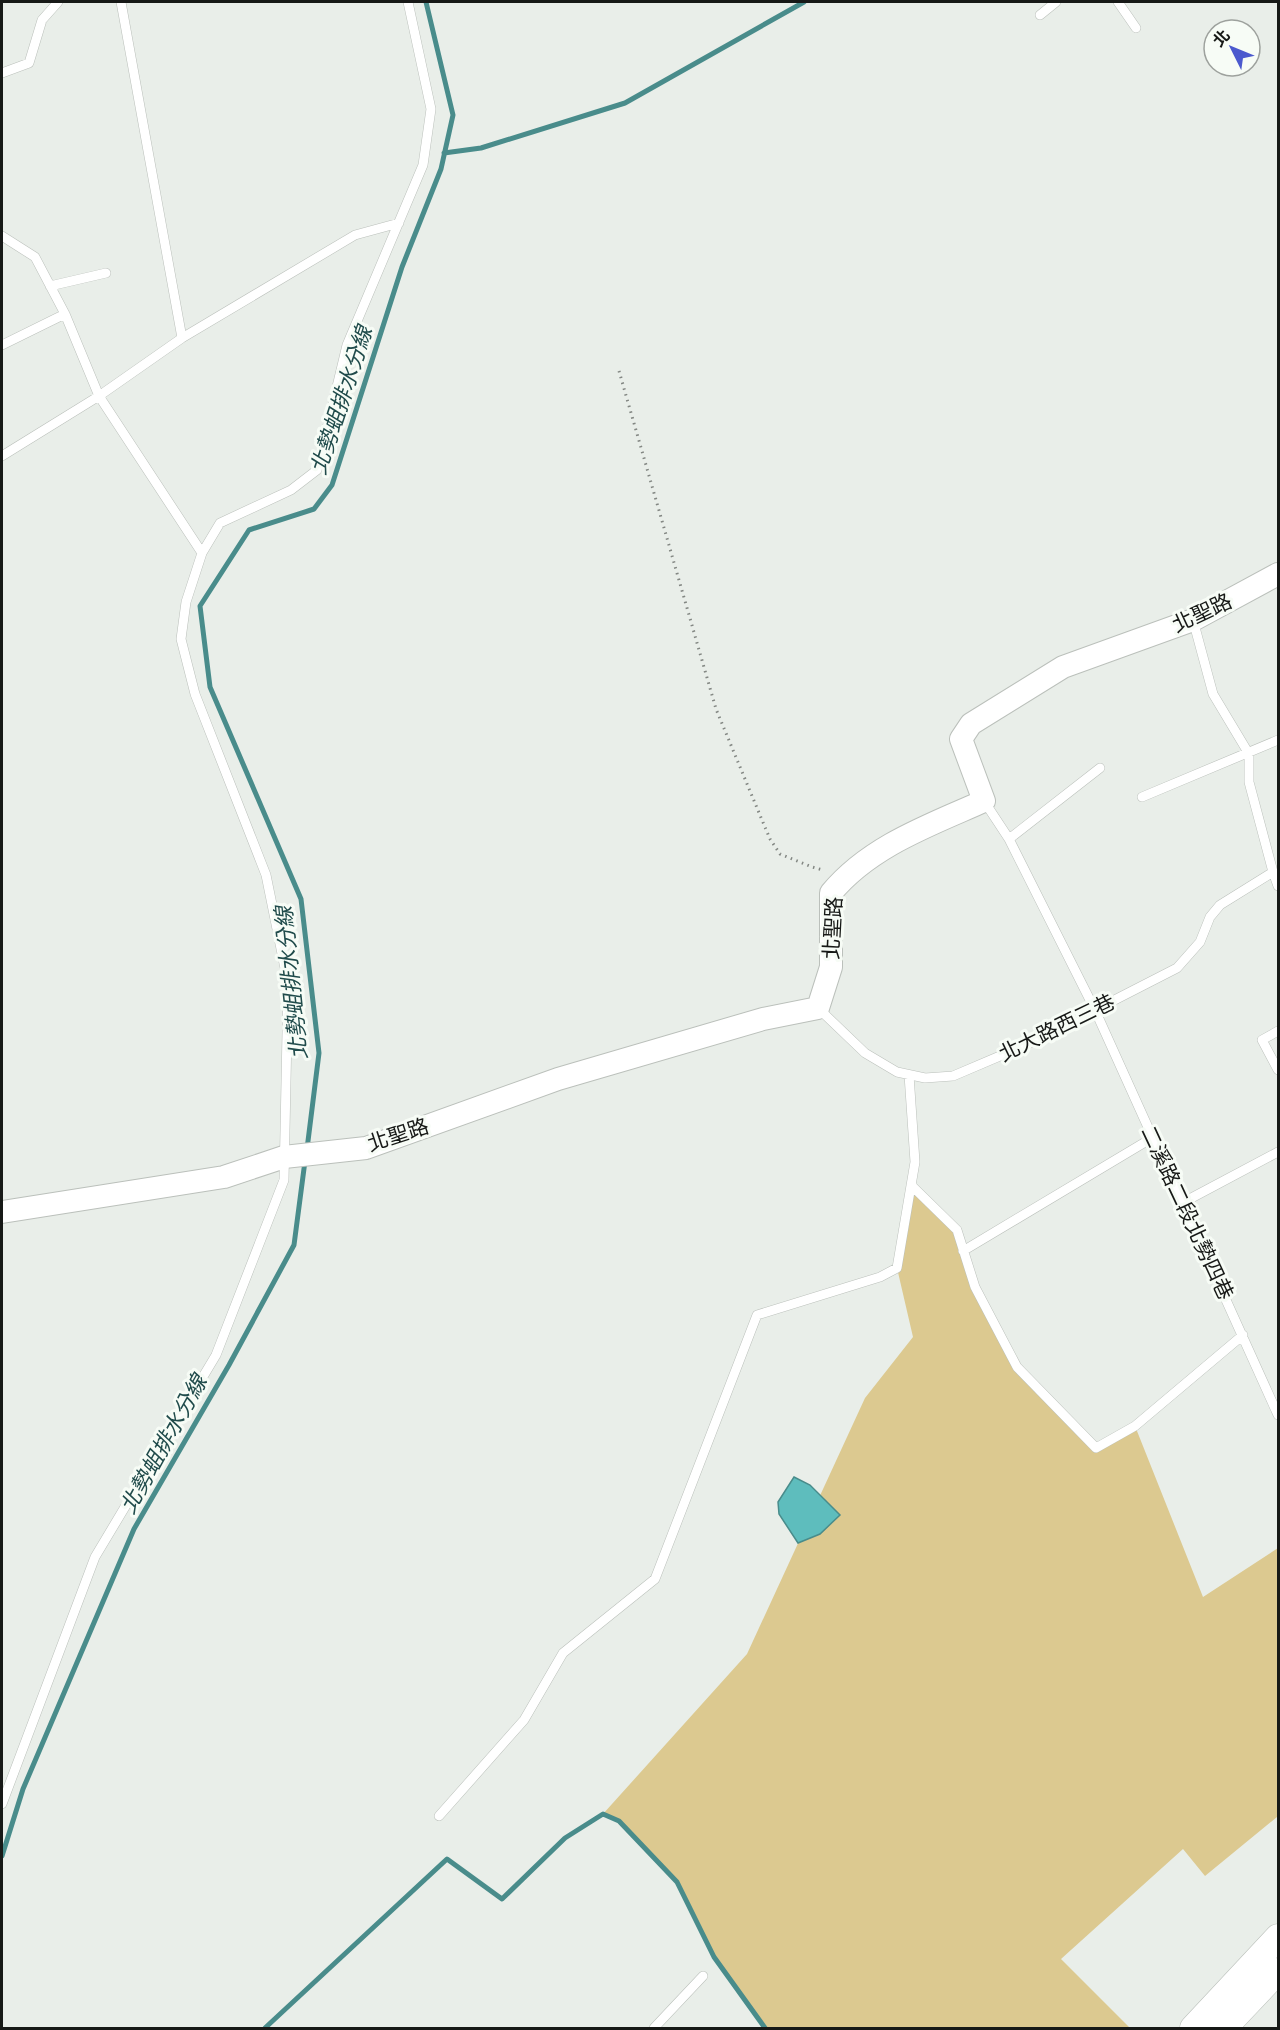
<svg xmlns="http://www.w3.org/2000/svg" width="1280" height="2030" viewBox="0 0 1280 2030" font-family="Manrope,'Noto Sans TC',sans-serif">
  <style>
    .green { fill: #dcc990 }
    .water { fill: #5ebdbd; stroke: #498c8b; stroke-width: 1.5 }
    .lines { fill: none; stroke-linecap: round; stroke-linejoin: round }
    .stream { stroke: #498c8b; stroke-width: 5 }
    .service-casing { stroke: #bbc0bb; stroke-width: 10 }
    .tertiary-casing { stroke: #bbc0bb; stroke-width: 24 }
    .secondary-casing { stroke: #bbc0bb; stroke-width: 27 }
    .path { stroke: #838783; stroke-width: 3; stroke-dasharray: 1.5 4.5; stroke-linecap: butt }
    .service { stroke: #fff; stroke-width: 9 }
    .tertiary { stroke: #fff; stroke-width: 22 }
    .secondary { stroke: #fff; stroke-width: 26 }
    .labels { text-anchor: middle; stroke-width: 6; stroke-linejoin: round; paint-order: stroke }
    .street-label { font-size: 21px; fill: #171917; stroke: #f7fcf6 }
    .water-label { font-size: 22px; font-style: italic; fill: #204b4b; stroke: #f7fcf6 }
  </style>
  <rect width="100%" height="100%" fill="#e9eee9"/>
  <path class="green" d="M911,1185L957,1230L975,1287L1017,1367L1096,1448L1135,1426L1203,1597L1278,1548L1277,1817L1205,1876L1183,1849L1061,1959L1130,2028H765L714,1957L677,1882L619,1821L603,1814L747,1654L865,1398L913,1337L897,1268Z"/>
  <path class="water" d="M794,1477L810,1485L840,1515L820,1534L798,1543L779,1514L778,1502Z"/>
  <g class="lines">
    <path class="stream" d="M444,153L481,148L625,103L804,2
      M307,1149L319,1053L301,899L210,687L200,606L249,530L314,509L332,485L402,267L441,169L453,115L426,2
      M2,1856L23,1789L134,1529L229,1365L294,1245L305,1161
      M265,2028L447,1859L502,1899L565,1838L603,1814L619,1821L677,1882L714,1957L765,2028"/>
    <defs>
      <path id="service" d="M121,2L182,338
        M1118,2L1136,28
        M1040,15L1056,2
        M2,73L29,63L42,20L58,2
        M2,236L35,257L65,314L99,396L202,553
        M50,286L106,273
        M2,345L65,314
        M2,456L99,396L182,338L355,235L399,223
        M1193,620L1213,694L1249,754V782L1273,872L1278,886
        M1142,797L1278,740
        M984,801L1009,839L1095,1010L1278,1415
        M1009,839L1100,768
        M818,1008L865,1053L897,1072L925,1078L953,1076L1075,1024L1095,1010L1177,968L1200,942L1210,917L1220,905L1273,872
        M1278,1031L1262,1040L1278,1070
        M911,1185L957,1230L975,1287L1017,1367L1096,1448L1135,1426L1243,1335
        M1182,1203L1278,1152
        M963,1251L1152,1138
        M2,1804L95,1557L216,1355L284,1180L288,983L266,875L195,694L181,639L186,602L202,553L220,523L291,490L317,470L347,345L423,165L431,109L408,2
        M439,1816L524,1720L563,1653L655,1579L757,1315L880,1277L897,1268L915,1162L909,1075
        M654,2028L703,1976"/>
      <path id="tertiary" d="M2,1212L224,1177L284,1157L366,1148L558,1079L763,1019L818,1008L831,967V893C870,846 930,825 984,801L961,739L971,724L1063,667L1193,620L1278,574"/>
      <path id="secondary" d="M1193,2028L1278,1937
        M1224,2028L1278,1971"/>
    </defs>
    <use href="#service" class="service-casing"/>
    <use href="#tertiary" class="tertiary-casing"/>
    <use href="#secondary" class="secondary-casing"/>
    <path class="path" d="M619,371L716,709L762,820L770,839L780,854L812,867L823,870"/>
    <use href="#service" class="service"/>
    <use href="#tertiary" class="tertiary"/>
    <use href="#secondary" class="secondary"/>
  </g>
  <g class="labels">
    <g class="street-label">
      <text transform="translate(1202 613) rotate(-25)" y="7">北聖路</text>
      <text transform="translate(833 928) rotate(-87)" y="7">北聖路</text>
      <text transform="translate(1057 1028) rotate(-26)" y="7">北大路西三巷</text>
      <text transform="translate(398 1135) rotate(-18)" y="7">北聖路</text>
      <text transform="translate(1187 1213) rotate(65)" y="7">二溪路二段北勢四巷</text>
    </g>
    <g class="water-label">
      <text transform="translate(341 400) rotate(-72)" y="8">北勢蛆排水分線</text>
      <text transform="translate(291 983) rotate(-96)" y="8">北勢蛆排水分線</text>
      <text transform="translate(163 1444) rotate(-61)" y="8">北勢蛆排水分線</text>
    </g>
  </g>
  <rect width="1280" height="2030" fill="none" stroke="#171917" stroke-width="6"/>
  <g transform="translate(1232 48) rotate(313)"><circle r="28" fill="#f7fcf6" stroke="#9da19d" stroke-width="1.5"/>
  <path d="M0-4.5L10 22L0 15L-10 22Z" fill="#4b59ce"/>
  <text y="-9" font-size="16" font-weight="bold" text-anchor="middle" fill="#171917">北</text>
  </g>
</svg>
